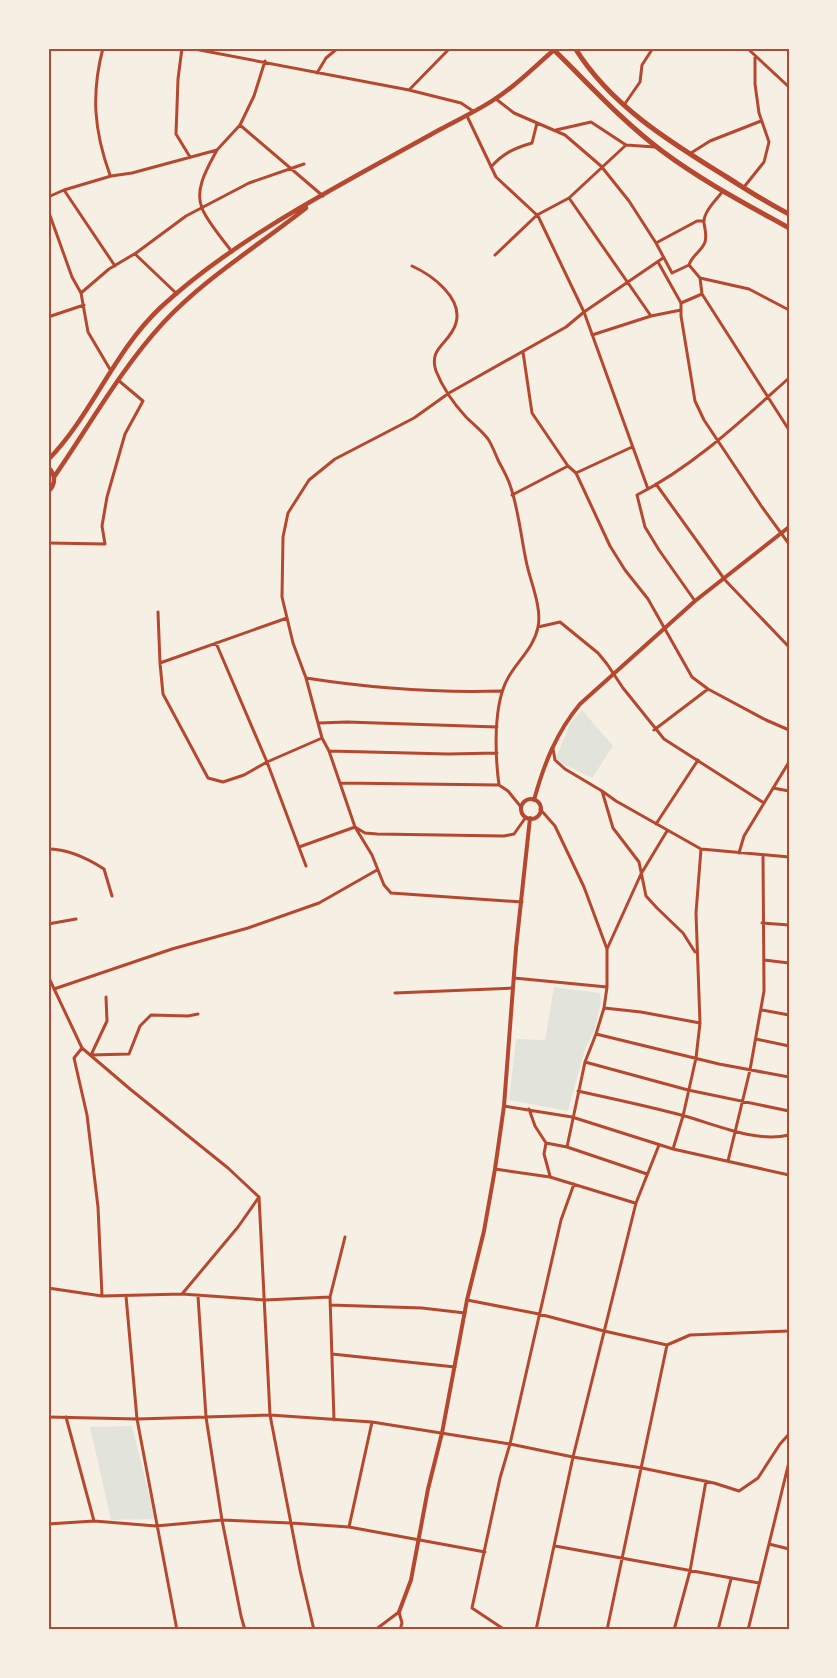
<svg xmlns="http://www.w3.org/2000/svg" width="837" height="1678" viewBox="0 0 837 1678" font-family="'Crimson Pro',serif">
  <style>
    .green { fill: #e2e4dc }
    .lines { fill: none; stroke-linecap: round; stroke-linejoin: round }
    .minor { stroke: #b5482f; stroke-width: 3 }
    .tertiary { stroke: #b5482f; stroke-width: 4 }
    .secondary { stroke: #b5482f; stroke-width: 4.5 }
    .primary { stroke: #b5482f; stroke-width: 5 }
    .neatline { fill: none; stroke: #b5482f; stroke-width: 2 }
  </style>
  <rect width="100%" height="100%" fill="#f6efe4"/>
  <path class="green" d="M582,710L613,746L592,778L555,760L570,724Z
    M554,987L600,993L601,1002L595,1029L585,1049L568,1111L509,1100L516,1039L545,1040Z
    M132,1426L155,1519L111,1520L90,1427Z"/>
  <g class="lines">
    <path class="minor" d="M103,48C91,94 94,131 110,175
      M182,48L178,79L176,134L190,157
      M189,48L409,90L461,103L473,111
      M747,48L789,87
      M317,73L326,58L338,48
      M409,90L450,48
      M496,99L514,113L565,135L601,166L629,201L656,243L672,273L689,265
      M624,105L640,82L642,65L653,48
      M467,116L496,177L538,216L584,312L648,489
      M240,125L323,196
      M556,130L591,122L626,145L655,147
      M626,145L569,198L651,316L681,310
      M217,150C208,167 194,189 202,208C206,220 224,241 232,252
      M691,153L710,141L761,121
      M491,167C503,153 515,148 532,143L537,123
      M744,187L764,162L769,142L759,113L755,84V57
      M64,190L115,266
      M48,197L64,190L111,176L132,173L217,150L240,125L254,96L265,61
      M48,210L72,277L81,293L88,332L111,371
      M656,243L697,221H704
      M135,254L177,294
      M495,255L537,215L569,198
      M658,262L681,303L702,294L700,278L689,265C692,255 702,251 705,242C707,235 705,230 704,223C703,212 716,200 723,191
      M412,266C432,275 463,298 456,323C450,344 428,347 436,371C442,386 454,404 466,417C473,424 482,431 488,439C492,445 495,453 498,460C502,468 507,476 510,485C519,510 521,539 527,565C531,583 542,608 538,627C534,648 517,661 508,678C493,704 495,755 499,785
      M700,278L749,289L789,310
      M81,293L109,269L136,253L186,216L249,183L304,164
      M702,294L789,430
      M681,303V316L695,401L704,420L762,507L789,544
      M48,317L84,305
      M592,335L651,316
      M523,352L532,413L568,466L576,473L632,447
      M576,473L610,546L625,570L648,599L692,677L708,689L766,720L789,730
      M656,484L725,580L789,647
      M512,495L568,466
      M48,543L105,544L102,526L107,497L125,434L143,401L118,380
      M695,601L659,550L645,527L637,495C694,466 742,420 789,378
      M158,612L160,663L287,618
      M538,627L560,622L598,653L607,664L623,688L664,739L764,803
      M216,643L267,762L306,866
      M160,663L163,694L208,778L223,782L244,775L267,762L322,738
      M306,678C370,688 435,693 501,691
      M319,723L347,722L497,727
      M654,730L708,689
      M553,749L555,760L565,769L602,791L616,801L701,849L789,857
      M329,751L448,754L497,753
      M340,783L499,785L508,791L521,807
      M773,788L789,791
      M602,791L613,828L639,862L646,896L657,908L683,933L695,952
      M540,809L555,826L584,887L607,949V987L604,1008L596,1034L585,1062L567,1147
      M656,824L698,760
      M299,847L355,827L365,833L377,834L504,836L514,834L526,817
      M48,849C68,849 87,858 104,869L112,896
      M739,853L744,836L789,762
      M522,902L391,893L384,885L372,855L355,827L329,751L322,738L306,678L293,643L282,597L283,537L288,513L309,480L335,459L414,418L449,393L566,327L584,312L663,258
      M762,923L789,925
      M48,924L76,919
      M607,949L641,874L667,831
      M764,960L789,963
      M48,976L82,1048L130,1089L228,1168L259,1197L238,1227L182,1294
      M514,978L607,987
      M54,989L172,949L248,928L319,903L377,870
      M395,993L513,988
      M106,997L107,1021L91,1055L129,1054L140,1026L151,1015L188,1016L198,1014
      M604,1008L641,1012L700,1023
      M762,1010L789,1015
      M596,1034L719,1064L789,1077
      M756,1039L789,1046
      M82,1048L74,1058L87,1115L98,1207L102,1296
      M585,1062L688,1090L789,1111
      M578,1091C613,1099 647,1106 681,1115C715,1124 754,1143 789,1135
      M504,1106L572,1117L673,1149L789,1175
      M529,1109L535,1126L546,1143L567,1147L647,1174
      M546,1143L544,1154L550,1176
      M673,1149L683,1116L696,1058L700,1023L696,913L701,849
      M728,1161L750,1070L764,991L763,855
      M495,1169L550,1177L635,1203
      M259,1197L270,1415L300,1570L314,1630
      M48,1288L102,1296L182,1294L265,1300L330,1297
      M126,1296L137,1419L177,1630
      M198,1296L206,1417L222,1520L241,1616L245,1630
      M467,1300L539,1314L604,1331L667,1345L690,1335L789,1331
      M330,1305L422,1308L465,1313
      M332,1354L455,1367
      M48,1417L137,1419L270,1415L372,1422L510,1444L573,1457L642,1468L714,1483L739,1491L758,1478L780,1444L789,1434
      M66,1417L94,1521
      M334,1420L330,1297L345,1237
      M48,1524L94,1521L156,1526L222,1520L291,1523L349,1527L485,1552
      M349,1527L372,1422
      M769,1544L789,1549
      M555,1546L759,1583
      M375,1630L399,1612L402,1623L400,1630
      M505,1630L472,1608L500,1478L510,1444L561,1220L574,1184
      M536,1630L573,1457L636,1203L659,1145
      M607,1630L667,1345
      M674,1630L690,1571L706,1481
      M718,1630L731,1579
      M748,1630L789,1462"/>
    <path class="tertiary" d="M521 809a10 10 0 1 1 20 0a10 10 0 1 1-20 0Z
      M534,800C544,764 556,733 580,704L695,601L789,527
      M399,1612L411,1580L428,1489L442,1433L467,1300L484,1231L495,1169L504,1106L516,948L530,818"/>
    <path class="secondary" d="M48,460C92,415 114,351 161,307C239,235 346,182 439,130C457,120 477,111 495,99C516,86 535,66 554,50
      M48,467C56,475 56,484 48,492
      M54,477C90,425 120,370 163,323C205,278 258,246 306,208"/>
    <path class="primary" d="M556,48L554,50C589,84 623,122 662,151C702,181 746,204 789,228
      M575,48C610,105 670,142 725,176C746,189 767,203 789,214"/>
  </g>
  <rect width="837" height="1678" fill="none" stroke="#f6efe4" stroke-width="99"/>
  <rect x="50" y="50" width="738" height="1578" class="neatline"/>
</svg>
